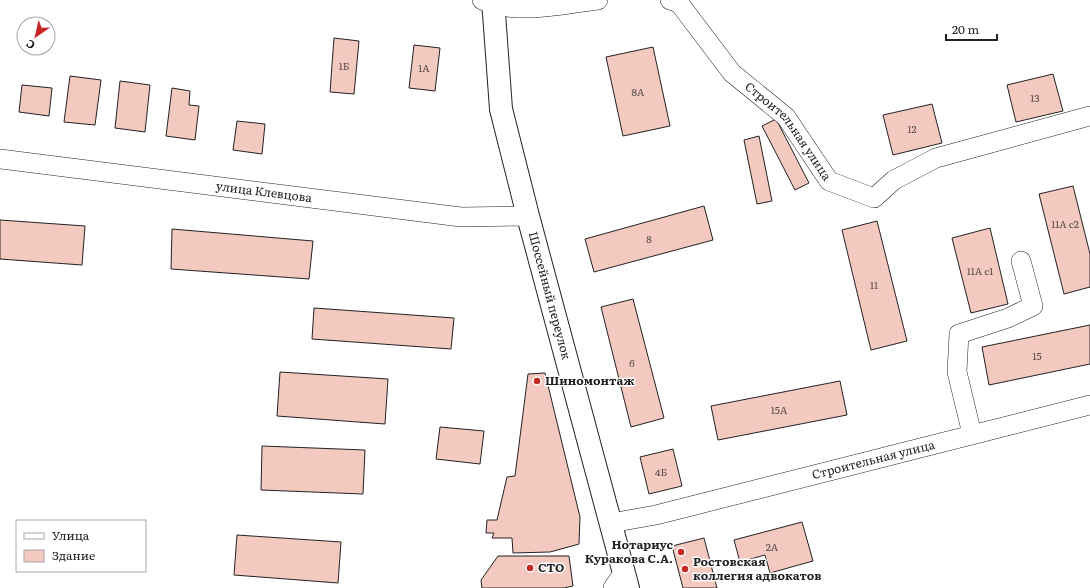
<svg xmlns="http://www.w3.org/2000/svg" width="1090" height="588" viewBox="0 0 1090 588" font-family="Literata,serif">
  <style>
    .building { fill: #f3c9c0; stroke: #222 }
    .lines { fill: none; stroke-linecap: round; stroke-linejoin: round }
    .minor-casing { stroke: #222; stroke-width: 20 }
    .major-casing { stroke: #222; stroke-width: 24 }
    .minor { stroke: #fff; stroke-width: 19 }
    .major { stroke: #fff; stroke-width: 22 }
    .poi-dot { fill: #c62828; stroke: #fff; stroke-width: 1.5 }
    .labels { text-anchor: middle; stroke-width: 3; stroke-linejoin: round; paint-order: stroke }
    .number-label { font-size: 10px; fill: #564c4a }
    .street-label { font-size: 12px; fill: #222; stroke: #fff }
    .poi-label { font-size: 12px; font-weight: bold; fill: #222; stroke: #fff; text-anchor: start }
  </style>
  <rect width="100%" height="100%" fill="#fff"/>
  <path class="building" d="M334,38L359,41L354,94L330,92Z
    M414,45L440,48L435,91L409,88Z
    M653,47L670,126L623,136L606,57Z
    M1053,74L1063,111L1016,122L1007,85Z
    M70,76L101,80L95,125L64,122Z
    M120,81L150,85L145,132L115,128Z
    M22,85L52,88L49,116L19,112Z
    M172,88L190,91L189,105L199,106L195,140L166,136Z
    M932,104L942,143L893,155L883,115Z
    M776,119L809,183L795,190L762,126Z
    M237,121L265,124L262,154L233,150Z
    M759,136L772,201L757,204L744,140Z
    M1073,186L1090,254V287L1064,294L1039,194Z
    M704,206L713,240L594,272L585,239Z
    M0,220L85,226L82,265L0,259Z
    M877,221L907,341L871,350L842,230Z
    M990,228L1008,304L971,313L952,238Z
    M172,229L313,241L309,279L171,269Z
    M633,299L664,418L631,427L601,307Z
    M314,308L454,318L451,349L312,339Z
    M1090,325V364L989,385L982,347Z
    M280,372L388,379L385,424L277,416Z
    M545,373L580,517L579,544L550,552L513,553L512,538H492L494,533H486L487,520H497L507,477L515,476L528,374Z
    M840,381L847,415L718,440L711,406Z
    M440,427L484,431L480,464L436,459Z
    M262,446L365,450L363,494L261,490Z
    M673,449L682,486L649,494L640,457Z
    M802,522L813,561L770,573L765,555L740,562L734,540Z
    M237,535L341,542L338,583L234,575Z
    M704,538L717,588H683L672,546Z
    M498,556H569L573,586L564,588H482L481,580Z"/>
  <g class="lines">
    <defs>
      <g id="minor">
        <path d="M482,0C516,16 562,4 598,0"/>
        <path id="s1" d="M670,0L679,3L732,73L786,117L829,181L874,198L894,180L936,158L1090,116"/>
        <path id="s2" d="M0,159L461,217L528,216"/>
        <path d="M972,434L957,372L959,334L1008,318L1033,306L1021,261"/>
        <path id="s3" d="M611,523L656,515L1090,405"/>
        <path d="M613,588L624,572"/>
      </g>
      <g id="major">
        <path id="s4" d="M493,0L501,109L528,216L628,588"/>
      </g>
    </defs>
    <use href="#minor" class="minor-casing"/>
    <use href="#major" class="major-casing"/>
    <use href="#minor" class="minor"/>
    <use href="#major" class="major"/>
  </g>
  <g class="poi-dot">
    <circle cx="537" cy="381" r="4"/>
    <circle cx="681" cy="552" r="4"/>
    <circle cx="530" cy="568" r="4"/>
    <circle cx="685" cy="569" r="4"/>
  </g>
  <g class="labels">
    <g class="number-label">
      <text x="344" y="70">1Б</text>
      <text x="424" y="72">1А</text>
      <text x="638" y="96">8А</text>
      <text x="1035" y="102">13</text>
      <text x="912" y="133">12</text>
      <text x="1065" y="228">11А с2</text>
      <text x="649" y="243">8</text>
      <text x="980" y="275">11А с1</text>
      <text x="874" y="289">11</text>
      <text x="1037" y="360">15</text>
      <text x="632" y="367">6</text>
      <text x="779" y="414">15А</text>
      <text x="661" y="476">4Б</text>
      <text x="772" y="551">2А</text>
    </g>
    <g class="street-label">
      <text dy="4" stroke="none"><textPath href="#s1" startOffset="179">Строительная улица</textPath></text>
      <text dy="4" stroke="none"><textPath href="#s2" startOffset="266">улица Клевцова</textPath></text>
      <text dy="4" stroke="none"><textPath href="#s4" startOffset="302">Шоссейный переулок</textPath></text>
      <text dy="4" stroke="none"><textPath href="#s3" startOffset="270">Строительная улица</textPath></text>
    </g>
    <g class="poi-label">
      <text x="545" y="385">Шиномонтаж</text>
      <text x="673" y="549" text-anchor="end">Нотариус<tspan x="673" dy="14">Куракова С.А.</tspan></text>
      <text x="693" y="566">Ростовская<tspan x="693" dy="14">коллегия адвокатов</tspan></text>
      <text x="538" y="572">СТО</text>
    </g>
  </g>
  <rect x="16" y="520" width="130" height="52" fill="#ffffff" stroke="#a7a7a7"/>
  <rect x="24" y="533" width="20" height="6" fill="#ffffff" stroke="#a7a7a7"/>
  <text x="52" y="540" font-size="12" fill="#222222">Улица</text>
  <rect x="24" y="550" width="20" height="12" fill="#f3c9c0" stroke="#a7a7a7"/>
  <text x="52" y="560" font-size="12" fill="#222222">Здание</text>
  <g transform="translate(36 36) rotate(214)"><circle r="19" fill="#ffffff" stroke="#a7a7a7"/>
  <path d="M0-3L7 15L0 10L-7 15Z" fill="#c62828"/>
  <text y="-6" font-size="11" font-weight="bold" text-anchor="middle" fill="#222222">С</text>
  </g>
  <path d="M946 34v6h51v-6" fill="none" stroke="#222222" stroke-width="2"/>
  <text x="952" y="34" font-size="12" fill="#222222" stroke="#ffffff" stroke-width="3" paint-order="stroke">20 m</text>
</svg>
